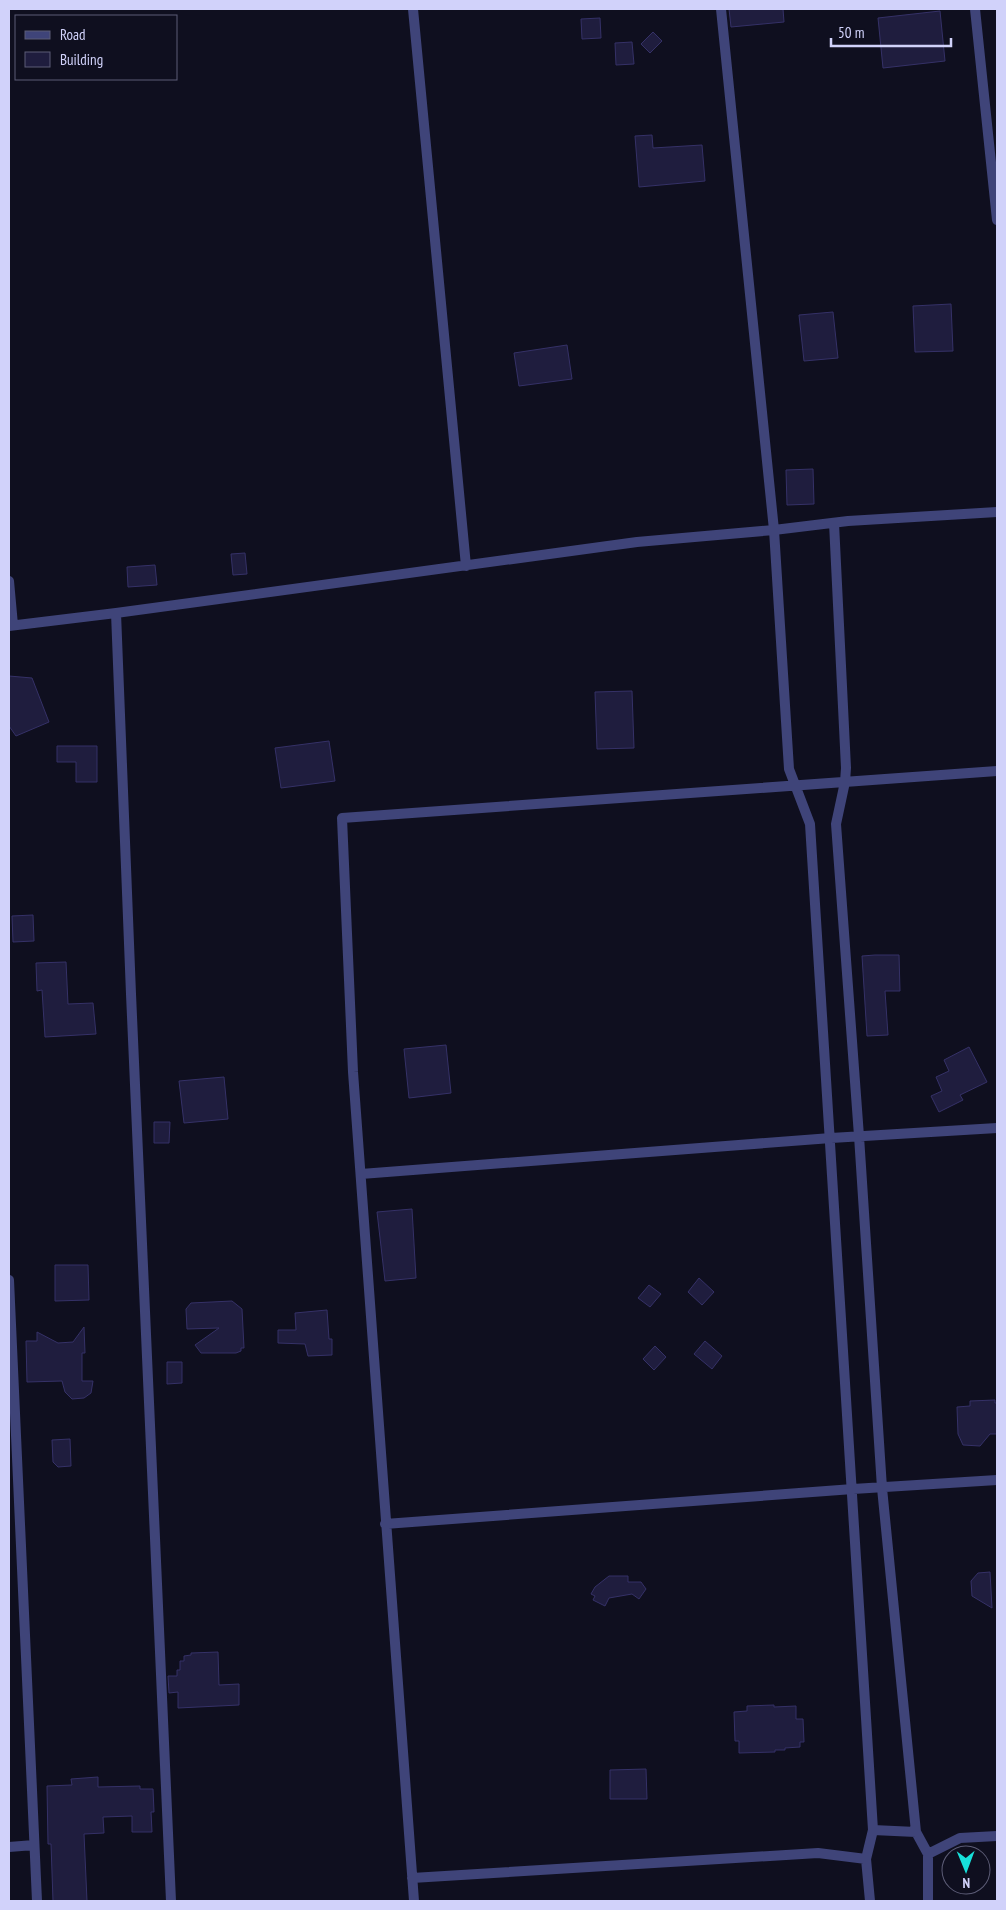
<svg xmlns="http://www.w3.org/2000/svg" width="1006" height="1910" viewBox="0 0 1006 1910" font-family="'PT Sans Narrow',sans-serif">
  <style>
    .building { fill: #1f1d3e; stroke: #353167 }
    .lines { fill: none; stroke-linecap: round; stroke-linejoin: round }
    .street { stroke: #3f4479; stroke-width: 10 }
  </style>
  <rect width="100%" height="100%" fill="#0f0f1f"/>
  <path class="building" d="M729,9H783L784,22L731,27Z
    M940,11L945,61L883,68L878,18Z
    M600,18L601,38L582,39L581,19Z
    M653,32L662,41L650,53L641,44Z
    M632,42L634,64L616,65L615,43Z
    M652,135L653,148L702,145L705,181L639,187L635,136Z
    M951,304L953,351L915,352L913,306Z
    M833,312L838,358L804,361L799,315Z
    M567,345L572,379L519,386L514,353Z
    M813,469L814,504L787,505L786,470Z
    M245,553L247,574L233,575L231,554Z
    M155,565L157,585L128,587L127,567Z
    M9,676L32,678L49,722L16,736L9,726Z
    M632,691L634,748L597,749L595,692Z
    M329,741L335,781L281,788L275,748Z
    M57,746H97V782H76V762H57Z
    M33,915L34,941L13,942L12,916Z
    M875,955H899L900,991H885L888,1035L867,1036L862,956Z
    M66,962L68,1004L93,1003L96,1034L45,1037L42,990L37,991L36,963Z
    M446,1045L451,1093L409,1098L404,1049Z
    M969,1047L987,1082L960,1095L963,1100L939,1112L931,1096L942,1091L936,1077L949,1071L944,1060Z
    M224,1077L228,1119L184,1123L179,1081Z
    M154,1122H170L169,1143H154Z
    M412,1209L416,1278L385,1281L377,1212Z
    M55,1265H88L89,1300L55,1301Z
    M699,1278L714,1292L702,1305L688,1292Z
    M649,1285L661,1294L650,1307L638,1298Z
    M232,1301L242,1309L244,1348H241V1351L236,1353H201L195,1345L219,1328L187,1329L186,1309L191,1303Z
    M327,1310L329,1339H332V1355L308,1356L305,1344L278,1343V1330H296L295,1313Z
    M84,1327L85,1353H82V1381H93L91,1393L84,1398L72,1399L65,1392L62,1381L27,1382L26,1341H37V1332L58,1343L73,1342Z
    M705,1341L722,1356L712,1369L694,1354Z
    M655,1346L666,1357L654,1370L643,1359Z
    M167,1362H182V1383L167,1384Z
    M995,1400V1403H997V1434H990L980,1446L963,1445L958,1434L957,1407L970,1406V1401Z
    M70,1439L71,1466L58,1467L53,1462L52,1440Z
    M990,1572L992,1608L972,1596L971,1581L978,1573Z
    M609,1576H628V1582H641L646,1589L639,1599L632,1594L609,1598L605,1606L593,1600L595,1596L591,1594L595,1587Z
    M218,1652L219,1685L239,1684V1705L178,1708V1692L169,1693L168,1676H177V1670H180V1661H184V1656L191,1655V1653Z
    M774,1705V1707L796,1706V1719H803L804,1742H800V1747L785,1748V1750H775V1752L739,1753V1741H735L734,1712L747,1711V1706Z
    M646,1769L647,1799H610V1770Z
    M98,1777V1787L140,1786V1789H153L154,1812H151L152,1832H132V1816L103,1817L104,1833L84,1834L87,1901H53L51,1844H48L47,1786L72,1785L71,1779Z"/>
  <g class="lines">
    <path class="street" d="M413,9L466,566
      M721,9L774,530L789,769L810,824L873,1830L866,1859L870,1901
      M975,9L997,220
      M834,523L846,768L845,782L836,824L859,1136L882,1488L916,1832
      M9,581L13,625
      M116,613L131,994L171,1901
      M9,626L116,613L637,542L774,530L848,521L997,512
      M361,1174L831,1138L997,1128
      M9,1280L37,1901
      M385,1524L853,1489L997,1480
      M873,1830L916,1832L928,1854V1901
      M9,1847L34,1845
      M928,1854L960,1838L997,1836
      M412,1878L818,1853L866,1859
      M414,1901L353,1072L342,818L997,771"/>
  </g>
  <rect width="1006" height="1910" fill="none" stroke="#d1d2fa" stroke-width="20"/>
  <rect x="15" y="15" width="162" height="65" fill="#0f0f1f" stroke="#5d5d77"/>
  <rect x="25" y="31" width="25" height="8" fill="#3f4479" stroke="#5d5d77"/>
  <text x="60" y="40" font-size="15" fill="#d1d2fa">Road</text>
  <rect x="25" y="52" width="25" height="15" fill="#1f1d3e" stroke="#5d5d77"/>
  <text x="60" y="65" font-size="15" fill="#d1d2fa">Building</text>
  <g transform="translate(966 1870) rotate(179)"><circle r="24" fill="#0f0f1f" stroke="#5d5d77"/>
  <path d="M0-4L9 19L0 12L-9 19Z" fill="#17e0da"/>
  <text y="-8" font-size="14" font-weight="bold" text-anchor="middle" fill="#d1d2fa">N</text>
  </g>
  <path d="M831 38v8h120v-8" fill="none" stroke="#d1d2fa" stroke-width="2.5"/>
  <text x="838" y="38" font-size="15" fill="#d1d2fa" stroke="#0f0f1f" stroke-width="4" paint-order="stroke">50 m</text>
</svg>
